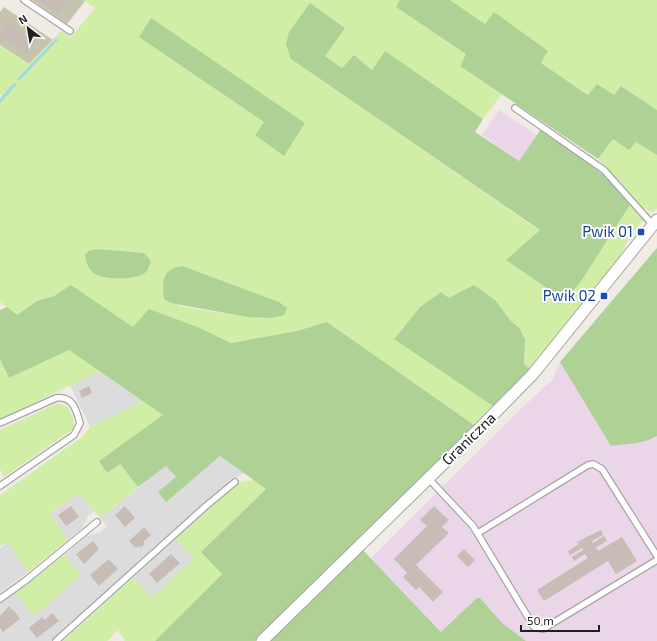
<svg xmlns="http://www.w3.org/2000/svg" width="657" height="641" viewBox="0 0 657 641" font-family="'Exo 2',sans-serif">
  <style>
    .residential { fill: #dddcdc }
    .industrial { fill: #ead6e8 }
    .construction { fill: #c6c3af }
    .grass { fill: #d1eea7; fill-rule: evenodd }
    .forest { fill: #aed296 }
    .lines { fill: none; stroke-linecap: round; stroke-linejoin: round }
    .stream { stroke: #a2d9e1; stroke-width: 3 }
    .building { fill: #c8bcb7 }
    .lane-casing { stroke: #a6a6a6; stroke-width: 8 }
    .street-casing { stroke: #a6a6a6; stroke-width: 13 }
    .lane { stroke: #fff; stroke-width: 5.5 }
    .street { stroke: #fff; stroke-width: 11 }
    .transit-dot { fill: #1a4fb4; stroke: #fff; stroke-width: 1.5 }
    .labels { text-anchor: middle; stroke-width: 4; stroke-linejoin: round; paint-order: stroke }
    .transit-label { font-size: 15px; fill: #164399; stroke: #fff; text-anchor: end }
    .street-label { font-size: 15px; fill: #1f1f1f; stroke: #fff }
  </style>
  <rect width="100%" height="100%" fill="#f0ebe4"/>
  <path class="residential" d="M100,371L143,401L90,427L70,385Z
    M220,456L244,473L233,479L171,532L51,641H0V604L15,593L34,615L81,575L64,555L88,535L99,533L107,526L100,518L165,466Z
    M79,493L94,511L88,516L82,528L68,540L49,514Z
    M175,539L194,558L152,597L133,578Z
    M8,543L28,572L0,593V548Z"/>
  <path class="industrial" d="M499,110L537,135L519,161L482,135Z
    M657,248V641H450L371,558L522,408L552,380L560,362Z"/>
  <path class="construction" d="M32,0H84L85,1L67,24Z
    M4,7L53,40L29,64L0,45V12Z"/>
  <path class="grass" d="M84,0H400L396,7L467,54L460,66L502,94L483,119L385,52L372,70L354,55L342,68L325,56L291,59L540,231L506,260L551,291L576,286L580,283L630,205L644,219L630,236L619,259L530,369L524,364L525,339L495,300L449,298L441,292L420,307L394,338L493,406L474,425L327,322L297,331L231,343L200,328L133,327L71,286L54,296L37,301L17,315L0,302V97L2,95L0,94V45L29,64L61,31L71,37L95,8ZM264,122L284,155L255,135ZM182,266L247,317L178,306Z
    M450,0H657V110L622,86L615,95H589L541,63L548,51L494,13L485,24Z
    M613,139L636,142L657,155V209L651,212L642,207L619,180L598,159Z
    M69,349L100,371L0,419V359L9,378Z
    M143,401L164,415L99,461L120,464L138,487L100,518L79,493L50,513L68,540L28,572L8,543L0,546V495L82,437L90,427Z
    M58,403L68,407L74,420L73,429L4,477L0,469V430Z
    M254,480L266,489L201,552L222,573L155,641H125L118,630L107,641H63L133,578L152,597L194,558L175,539L234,486L241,482Z
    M64,555L81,575L34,616L15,593Z"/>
  <path class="forest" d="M400,0H450L485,24L494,12L548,51L541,63L588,95L597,84L614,95L621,86L657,110V155L636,142L629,150L613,139L598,159L460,66L466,54L396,7Z
    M310,3L345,28L325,56L342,68L354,55L372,70L385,51L483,119L475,132L519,161L541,129C571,151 609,173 630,205L580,283L560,304L554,302L550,296L551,291L506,260L540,230L291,59L286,44L289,32Z
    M151,18L305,123L284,156L255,135L264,122L139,37Z
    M657,248V436C640,445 630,443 611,446L560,362Z
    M97,249L144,253L151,261C149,266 149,271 143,274C134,280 100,280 92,272C87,267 86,260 85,254L89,251Z
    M182,266L279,302L287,308L284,315L271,318L247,317L171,303L164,299C162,282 162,269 182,266Z
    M71,285L133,327L149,309L200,328L231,343L297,331L327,322L474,425L255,641H155L222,574L201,552L266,489L220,456L166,502L158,492L176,477L166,466L138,487L120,464L107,473L99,461L163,415L69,350L9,378L0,359V310L7,307L17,315L37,301L54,296Z
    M474,285L495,300L511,321L519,328L525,339L524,364L530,369L493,406L394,339L420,307L441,292L449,298Z
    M362,549L441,632L477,598H480L502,623L526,641H269Z"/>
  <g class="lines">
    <path class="stream" d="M19,79L56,40
      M0,101L15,84"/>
  </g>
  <path class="building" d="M37,0H68L58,14Z
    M8,22L18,28L16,30L26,36L27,34L36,41L28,54L0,35Z
    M89,386L92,393L82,398L79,391Z
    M71,506L79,517L66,526L58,515Z
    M125,506L135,518L125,527L115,515Z
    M434,506L449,520L442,527L449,533L416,565L443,592L433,602L419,587L416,590L403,577L407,573L394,559L427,526L420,520Z
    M144,527L151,535L143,542L145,544L140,548L139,546L136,548L129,541Z
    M601,530L603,535L592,541L593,543L604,536L607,541L596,547L598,551L622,537L637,561L616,574L608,561L544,601L537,590L588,558L585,554L574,561L572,557L583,550L582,548L570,555L568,551L579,544L577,542Z
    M93,541L99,549L84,564L76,554Z
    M464,549L475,560L468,567L457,556Z
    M171,554L180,563L157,583L149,574Z
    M109,559L118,569L99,586L90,575Z
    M9,606L12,610L13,609L20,619L3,632L0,628V616Z
    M52,613L59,621L37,638L29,628L42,617L45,620Z"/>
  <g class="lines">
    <defs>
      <path id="lane" d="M24,0L70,31
        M515,108L604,170L653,225
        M0,423L56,398C73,396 76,409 80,423L74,435L0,486
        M428,478L473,526L534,627L543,629L657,560
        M478,533L588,465L593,464L602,469L657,556
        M0,599L25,581L97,522
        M56,641L206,506L235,482"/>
      <path id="street" d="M262,641L481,427L533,374L657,220"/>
    </defs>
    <use href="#lane" class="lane-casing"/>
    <use href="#street" class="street-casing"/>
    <use href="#lane" class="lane"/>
    <use href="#street" class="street"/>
  </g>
  <g class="transit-dot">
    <rect x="637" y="228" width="8" height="8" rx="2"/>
    <rect x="600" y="292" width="8" height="8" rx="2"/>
  </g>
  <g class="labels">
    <g class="transit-label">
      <text x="633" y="237">Pwik 01</text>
      <text x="596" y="301">Pwik 02</text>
    </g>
    <g class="street-label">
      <text transform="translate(469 439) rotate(-44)" y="5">Graniczna</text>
    </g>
  </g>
  <g transform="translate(28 28) rotate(329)" stroke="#ffffff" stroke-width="3" paint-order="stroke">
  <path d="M0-3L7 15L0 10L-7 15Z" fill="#1f1f1f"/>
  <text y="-6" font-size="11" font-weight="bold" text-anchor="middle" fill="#1f1f1f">N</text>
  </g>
  <path d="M521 625v6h78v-6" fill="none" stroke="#1f1f1f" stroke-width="2"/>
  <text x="527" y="625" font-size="12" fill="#1f1f1f" stroke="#ffffff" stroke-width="3" paint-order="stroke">50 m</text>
</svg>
